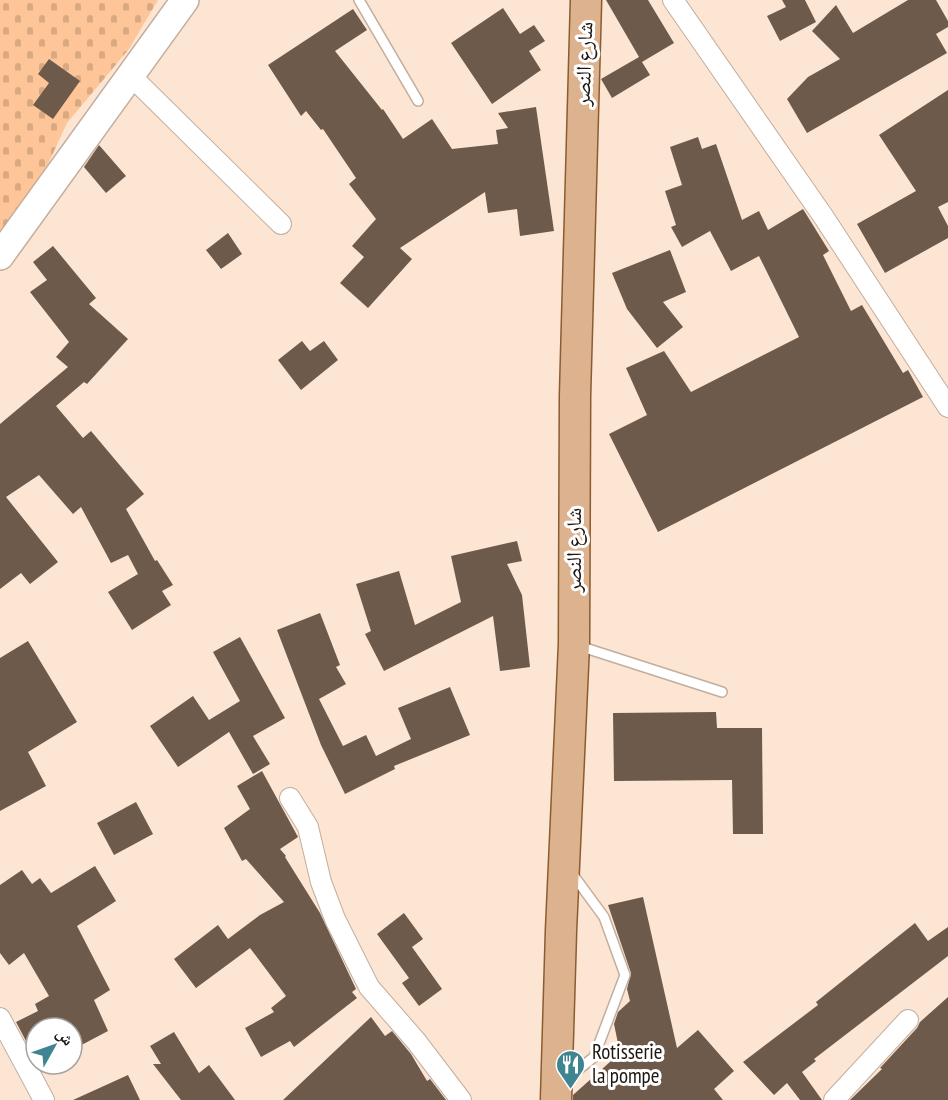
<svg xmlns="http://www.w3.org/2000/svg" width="948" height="1100" viewBox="0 0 948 1100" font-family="'PT Sans Narrow','Noto Naskh Arabic',sans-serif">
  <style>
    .cemetery { fill: url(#cemetery-stones) }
    .building { fill: #6d5a4b }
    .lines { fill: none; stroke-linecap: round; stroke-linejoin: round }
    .lane-casing { stroke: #c3ad9c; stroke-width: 12 }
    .street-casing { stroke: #c3ad9c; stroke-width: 22 }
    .secondary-casing { stroke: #c3ad9c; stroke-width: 30 }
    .primary-casing { stroke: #8b5c31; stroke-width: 33 }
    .lane { stroke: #fff; stroke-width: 9 }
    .street { stroke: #fff; stroke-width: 20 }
    .secondary { stroke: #fff; stroke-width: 27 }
    .primary { stroke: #dcb38e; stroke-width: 30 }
    .labels { text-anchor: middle; stroke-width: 6; stroke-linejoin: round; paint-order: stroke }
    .street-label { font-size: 21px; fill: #1e1610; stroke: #fff }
    .poi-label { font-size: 21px; fill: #1e1610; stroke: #fff; text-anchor: start }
  </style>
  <defs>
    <pattern id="cemetery-stones" width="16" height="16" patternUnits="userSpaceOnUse" patternTransform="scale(1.5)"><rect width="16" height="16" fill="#fec698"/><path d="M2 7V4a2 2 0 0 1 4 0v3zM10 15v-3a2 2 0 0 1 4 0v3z" fill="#d9a982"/></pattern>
  </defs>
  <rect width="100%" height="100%" fill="#fce5d3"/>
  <path class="cemetery" d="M0,0H158L129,49L67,123L27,210L0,244Z"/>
  <path class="building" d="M606,0H648L674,43L642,62L650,75L612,98L601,79L639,57Z
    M782,0H805L816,22L780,41L767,16L786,7Z
    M908,0H936L948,21V27L936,34L947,53L807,133L787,99L808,77L840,59L812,31L836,5L853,33Z
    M503,8L520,34L534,25L545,41L529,51L541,70L492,104L451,43Z
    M353,9L367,30L335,51L382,110L383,109L403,139L432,119L452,149L498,144L496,130L508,128L498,113L536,107L554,231L520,236L517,209L488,213L485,192L400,248L412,259L368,308L340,283L364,257L352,246L376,219L349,184L356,178L323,129L321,130L306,111L301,116L268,65Z
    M49,59L80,81L53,119L33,105L49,83L38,74Z
    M948,90V202L938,207L948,226V238L885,273L857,224L916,191L879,135Z
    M698,137L702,149L716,144L742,220L759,211L768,230L803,209L829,251L823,255L851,311L862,305L903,373L908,370L923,397L658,532L609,434L647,415L626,368L664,351L691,392L799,337L759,256L731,271L710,231L682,247L671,227L676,225L665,191L682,185L670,147Z
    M99,145L126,176L106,193L84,167Z
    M228,233L242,254L221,269L206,250Z
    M53,246L96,298L89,304L128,339L87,384L84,382L56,406L83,438L91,431L144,494L126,509L155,561L157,560L173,585L162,591L171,605L132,630L108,592L138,574L128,555L111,563L81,507L73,514L39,475L6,497L58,562L30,584L21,573L0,589V424L68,367L56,357L69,342L30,292L47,280L33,262Z
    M670,250L686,292L663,302L683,327L657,348L627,309L612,273Z
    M302,341L310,351L324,341L338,360L301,390L278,360Z
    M517,541L522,561L507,564L522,595L530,667L500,671L493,616L384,671L365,634L371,631L356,584L399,571L415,625L461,602L451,556Z
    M320,613L340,665L336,667L346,684L319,699L343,746L366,735L376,756L411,739L398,708L450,687L470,735L394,766L395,769L345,794L321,745L277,630Z
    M240,637L285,718L253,736L270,764L253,774L229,732L178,767L150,726L193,696L209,720L240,701L213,652Z
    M28,641L77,722L28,752L46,786L0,811V658Z
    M716,712L717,728H762L763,834H733L732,780L614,781L613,713Z
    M262,771L298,837L280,849L286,856L285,857L320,913L356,989L352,992L357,998L294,1047L290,1041L261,1057L245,1028L274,1012L271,1008L286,996L250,948L196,988L174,959L218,925L228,939L260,915L284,902L246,859L242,861L224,828L250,809L237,786Z
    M136,802L153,834L114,855L97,823Z
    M95,866L116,901L77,926L110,990L94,1000L108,1031L72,1050V1028H36V1060L16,1022L38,1011L35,1004L49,996L24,953L9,965L0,953V885L22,870L32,884L40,878L51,893Z
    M643,897L677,1048L698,1030L734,1071L714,1089L723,1100H573V1095L620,1053L614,1024L618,1012L630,1001L627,989L631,973L608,905Z
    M404,913L423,939L412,947L442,989L419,1006L402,983L409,978L377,934Z
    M915,923L928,941L948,927V956L814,1059L816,1061L802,1072L822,1100H800L787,1083L774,1095L743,1062L818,1005L816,1002Z
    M948,997V1100H850L882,1069L880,1068L917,1028L920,1022Z
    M371,1017L385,1036L392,1031L411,1054L427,1081L430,1079L446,1100H283Z
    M174,1032L199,1073L209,1065L235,1100H181L153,1064H161L150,1046Z
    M128,1075L140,1100H73Z"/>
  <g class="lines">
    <defs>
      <path id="lane" d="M359,0L418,101
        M579,646L722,692
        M564,1081L594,1057L625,975L604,917L571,872"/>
      <path id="street" d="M673,0L823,216L948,407
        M131,76L281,224
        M290,798L308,827L321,882L335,919L369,987L416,1041L461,1100
        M0,1018L44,1100
        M834,1100L908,1020"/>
      <path id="secondary" d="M0,256L185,0"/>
      <path id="primary" d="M556,1100L561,931L574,644L575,396L586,0"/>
    </defs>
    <use href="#lane" class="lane-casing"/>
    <use href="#street" class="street-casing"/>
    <use href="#secondary" class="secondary-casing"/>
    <use href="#primary" class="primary-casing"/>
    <use href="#lane" class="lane"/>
    <use href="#street" class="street"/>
    <use href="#secondary" class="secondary"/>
    <use href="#primary" class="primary"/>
  </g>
  <defs>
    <symbol id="restaurant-pin" viewBox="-11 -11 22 30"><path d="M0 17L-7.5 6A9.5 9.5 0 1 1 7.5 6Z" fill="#3f8491" stroke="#fff"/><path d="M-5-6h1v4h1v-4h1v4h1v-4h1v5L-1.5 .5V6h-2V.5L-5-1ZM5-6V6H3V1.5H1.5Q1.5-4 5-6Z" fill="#fff"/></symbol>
  </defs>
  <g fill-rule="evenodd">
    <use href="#restaurant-pin" x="554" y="1048" width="33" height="45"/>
  </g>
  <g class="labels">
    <g class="street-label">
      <text transform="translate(584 64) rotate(-88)" y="7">شارع النصر</text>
      <text transform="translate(574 550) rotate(-90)" y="7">شارع النصر</text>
    </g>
    <g class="poi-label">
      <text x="592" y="1059">Rotisserie<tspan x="592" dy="24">la pompe</tspan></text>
    </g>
  </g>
  <g transform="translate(54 1046) rotate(50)"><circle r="28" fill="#ffffff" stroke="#a5a29f" stroke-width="1.5"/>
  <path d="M0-4.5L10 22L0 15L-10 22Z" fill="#3f8491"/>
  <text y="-9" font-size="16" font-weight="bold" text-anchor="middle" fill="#1e1610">ش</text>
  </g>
</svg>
